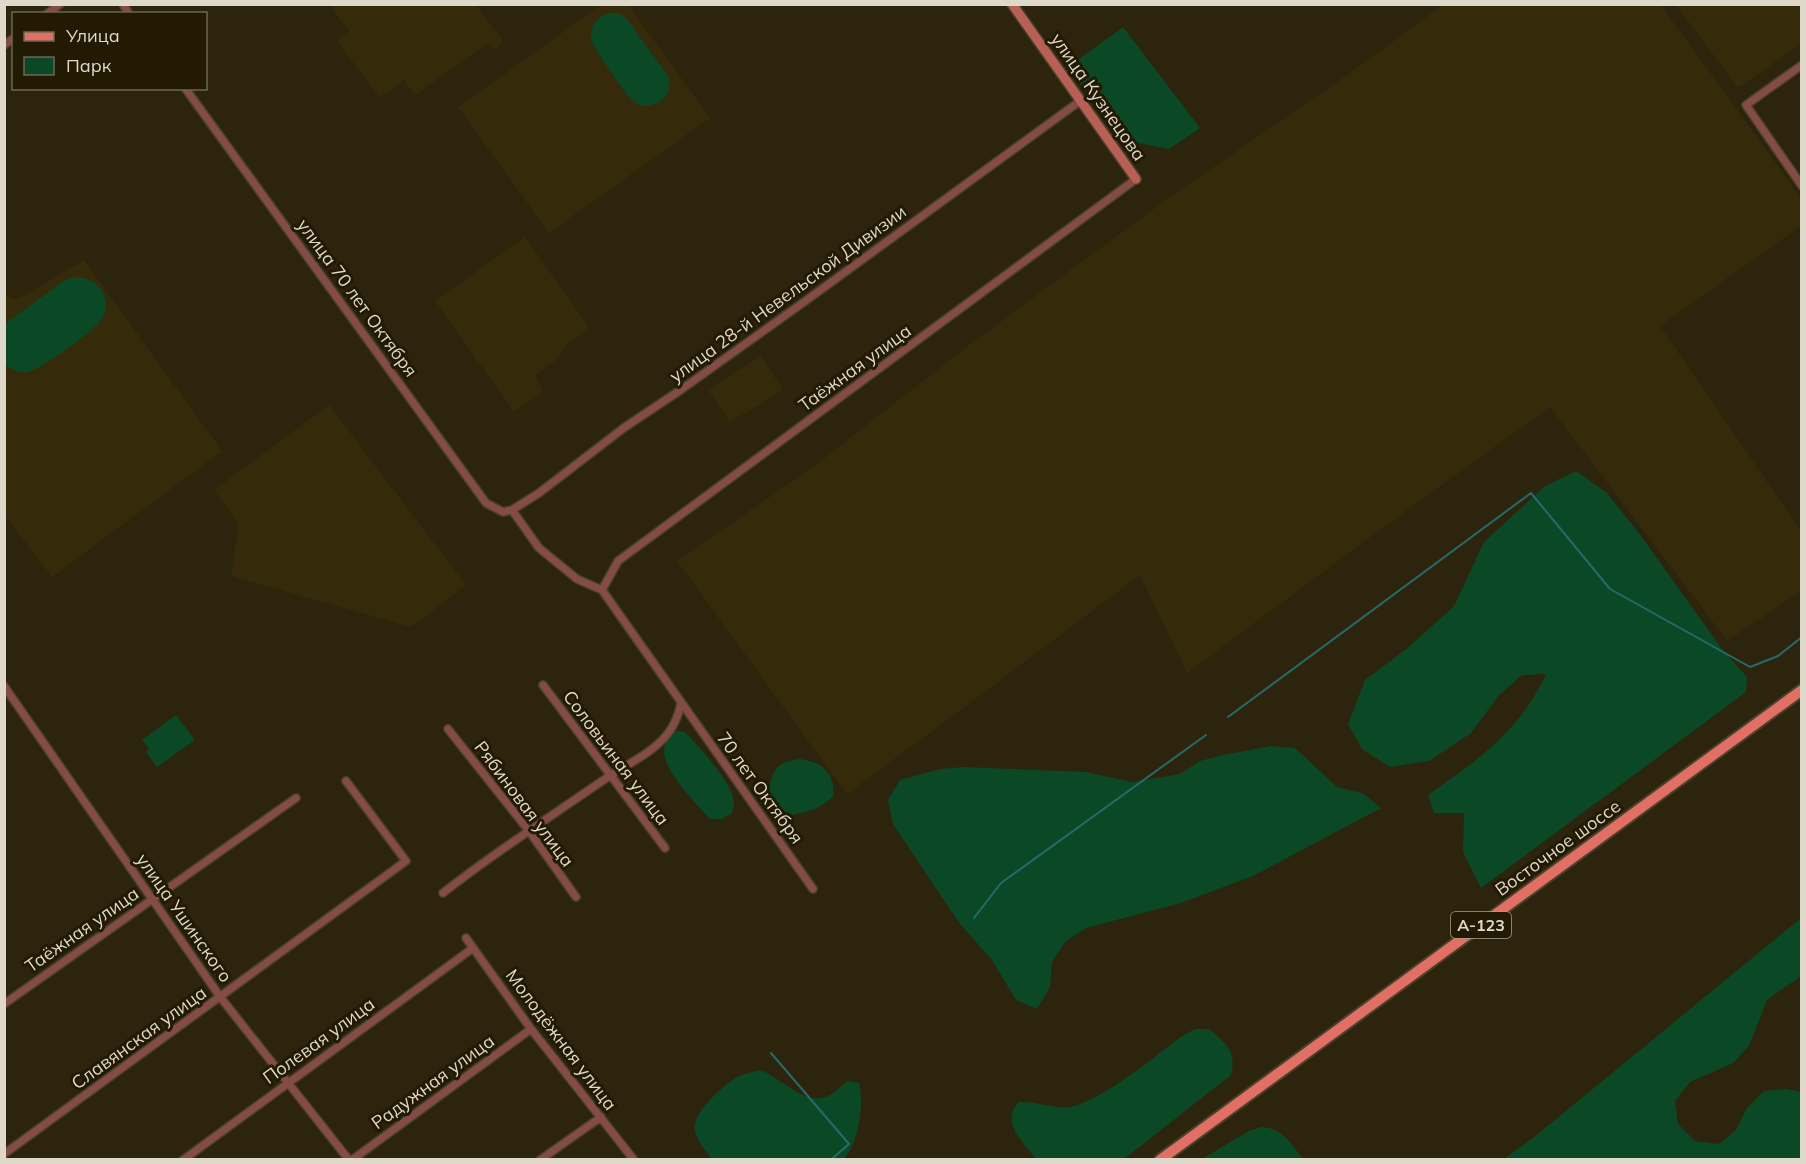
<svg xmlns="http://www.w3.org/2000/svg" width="1806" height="1164" viewBox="0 0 1806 1164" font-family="Mulish,sans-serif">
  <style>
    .built { fill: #352a0a }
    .green { fill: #0b4926 }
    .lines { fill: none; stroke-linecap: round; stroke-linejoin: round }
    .stream { stroke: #276a6b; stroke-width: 2 }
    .street-casing { stroke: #49412b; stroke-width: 10 }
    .secondary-casing { stroke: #49412b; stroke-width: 12 }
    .primary-casing { stroke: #49412b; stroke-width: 14 }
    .street { stroke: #844c45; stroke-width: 7 }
    .secondary { stroke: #b96056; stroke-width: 9 }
    .primary { stroke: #e26f63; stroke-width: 10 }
    .labels { text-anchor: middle; stroke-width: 6; stroke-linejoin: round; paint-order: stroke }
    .shield { fill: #231a04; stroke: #a6a08f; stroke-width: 1.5 }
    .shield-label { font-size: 16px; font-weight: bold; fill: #ded9cb }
    .street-label { font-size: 18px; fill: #ded9cb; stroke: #231a04 }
  </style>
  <rect width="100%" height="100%" fill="#2d240d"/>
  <path class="built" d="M628,4L710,118L549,233L458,107L601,5Z
    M336,5H476L504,42L494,50L488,43L415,95L404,80L380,98L337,41L349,31L332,8Z
    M1443,5H1661L1801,198V226L1660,326L1801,531V591L1727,641L1550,407L1400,515L1187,673L1140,575L962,709L847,794L677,561L813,467L969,345L1163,202L1340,80Z
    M1676,5H1801V44L1738,88Z
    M525,237L589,327L564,347L559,358L535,375L543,392L514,412L435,301Z
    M84,260L222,451L52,577L5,516V295L16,300Z
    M761,356L783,390L730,422L708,390Z
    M329,405L466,585L411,627L231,576L239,524L214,490Z"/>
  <path class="green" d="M609,13H618L626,18L668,76C670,84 670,92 664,98C657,105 646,108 637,104C627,98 598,54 592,42C588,28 595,18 609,13Z
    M1123,27L1200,128L1169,149L1118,139L1068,67Z
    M73,277C95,276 114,296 103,317C97,329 41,370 27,372C19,373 12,370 5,365V324L62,282Z
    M1576,471L1607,493L1641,536L1722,649L1747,677L1746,692L1481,888L1463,852L1464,813H1434L1428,795C1478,760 1520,731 1546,674L1522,675L1499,695L1471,733L1429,761L1390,767L1362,749L1348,724L1365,680L1409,647L1454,606L1484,542L1545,486Z
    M176,715L195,740L157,767L146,752L149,749L142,740Z
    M673,730L685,732C698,746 735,785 734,804C734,807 732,810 732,813L722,819H710C696,804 665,772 664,752C664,743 669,736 673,730Z
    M1271,746L1295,748L1337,787L1362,793L1381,808L1253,876L1181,903L1086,928L1066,941L1052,962L1050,987L1037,1009L1016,1000L992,960L960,924L893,824L888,800L900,780L940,769L964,767L1085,772L1133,782L1180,774L1200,761L1223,755Z
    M799,759C822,761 836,774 833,797C820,809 807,812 791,815C785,812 779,809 775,804C767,795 769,777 777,768C783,762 791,760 799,759Z
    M1801,918V976L1767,1000L1749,1046L1733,1063L1690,1082L1675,1101L1678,1124L1695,1141L1719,1144L1736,1130L1747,1108L1764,1091L1787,1089L1801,1092V1159H1504L1533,1138Z
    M1196,1029H1209C1226,1043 1237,1052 1231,1075L1124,1159H1036C1027,1147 1006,1128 1013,1111C1014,1107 1017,1105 1019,1102C1036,1101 1056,1109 1070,1107C1093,1103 1138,1071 1157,1055C1170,1046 1180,1035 1196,1029Z
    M760,1070C781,1077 805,1107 828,1096C835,1093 841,1086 847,1081L859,1083C865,1103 858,1144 844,1159H712C706,1151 697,1141 695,1131C691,1113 723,1086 737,1077C743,1074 752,1072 760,1070Z
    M1261,1127C1283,1128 1290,1143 1303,1159H1202L1249,1131Z"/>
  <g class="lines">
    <path class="stream" d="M1228,717L1531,493L1610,589L1750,667L1778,656L1802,637
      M974,918L1001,883L1206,735
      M771,1053L849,1144L833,1158L835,1160"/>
    <defs>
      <path id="street" d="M123,4L129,14
        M47,14L60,4
        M4,45L14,38
        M1802,65L1746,105L1802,186
        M185,88L486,503L503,512L512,510L539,493L625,427L682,389L804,302L1080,101
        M512,510L539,548L577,579L602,590L813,889
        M602,590L618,561L1136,179
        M543,685L665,848
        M4,686L221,998L349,1160
        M448,729L529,831L576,897
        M443,893C495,852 550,817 605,779C625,765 649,755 665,737C674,727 678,717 681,704
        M466,938L531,1029L634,1160
        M4,1004L296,798
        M4,1154C138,1056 273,959 406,861L346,781
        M183,1160L473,948
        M352,1160L531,1029
        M540,1160L601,1117"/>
      <path id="secondary" d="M1012,4L1136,179"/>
      <path id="primary" d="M1160,1160L1802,690"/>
    </defs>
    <use href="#street" class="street-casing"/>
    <use href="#secondary" class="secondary-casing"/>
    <use href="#primary" class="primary-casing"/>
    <use href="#street" class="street"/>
    <use href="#secondary" class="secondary"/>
    <use href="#primary" class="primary"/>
  </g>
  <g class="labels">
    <rect class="shield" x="1451" y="912" width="60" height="26" rx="4.5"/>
    <g class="shield-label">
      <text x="1481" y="931">А-123</text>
    </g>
    <g class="street-label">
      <text transform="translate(1098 97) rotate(55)" y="6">улица Кузнецова</text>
      <text transform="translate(788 294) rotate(-36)" y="6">улица 28-й Невельской Дивизии</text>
      <text transform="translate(357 298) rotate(54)" y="6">улица 70 лет Октября</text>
      <text transform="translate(855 368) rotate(-36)" y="6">Таёжная улица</text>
      <text transform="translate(616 758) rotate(53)" y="6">Соловьиная улица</text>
      <text transform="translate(760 788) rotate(54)" y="6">70 лет Октября</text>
      <text transform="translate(524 804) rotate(53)" y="6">Рябиновая улица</text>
      <text transform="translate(1558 848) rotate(-36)" y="6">Восточное шоссе</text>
      <text transform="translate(184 918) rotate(55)" y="6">улица Ушинского</text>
      <text transform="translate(82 930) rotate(-35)" y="6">Таёжная улица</text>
      <text transform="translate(139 1038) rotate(-36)" y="6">Славянская улица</text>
      <text transform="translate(561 1040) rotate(53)" y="6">Молодёжная улица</text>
      <text transform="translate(319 1041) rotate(-36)" y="6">Полевая улица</text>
      <text transform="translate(433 1082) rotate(-36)" y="6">Радужная улица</text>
    </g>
  </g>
  <rect width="1806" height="1164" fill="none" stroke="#ded9cb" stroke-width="12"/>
  <rect x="12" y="12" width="195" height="78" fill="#231a04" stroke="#6e6654" stroke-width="1.5"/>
  <rect x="24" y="32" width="30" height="9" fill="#e26f63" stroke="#6e6654" stroke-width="1.5"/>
  <text x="66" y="42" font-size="18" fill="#ded9cb">Улица</text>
  <rect x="24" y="57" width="30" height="18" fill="#0b4926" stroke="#6e6654" stroke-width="1.5"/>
  <text x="66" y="72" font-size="18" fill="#ded9cb">Парк</text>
</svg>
